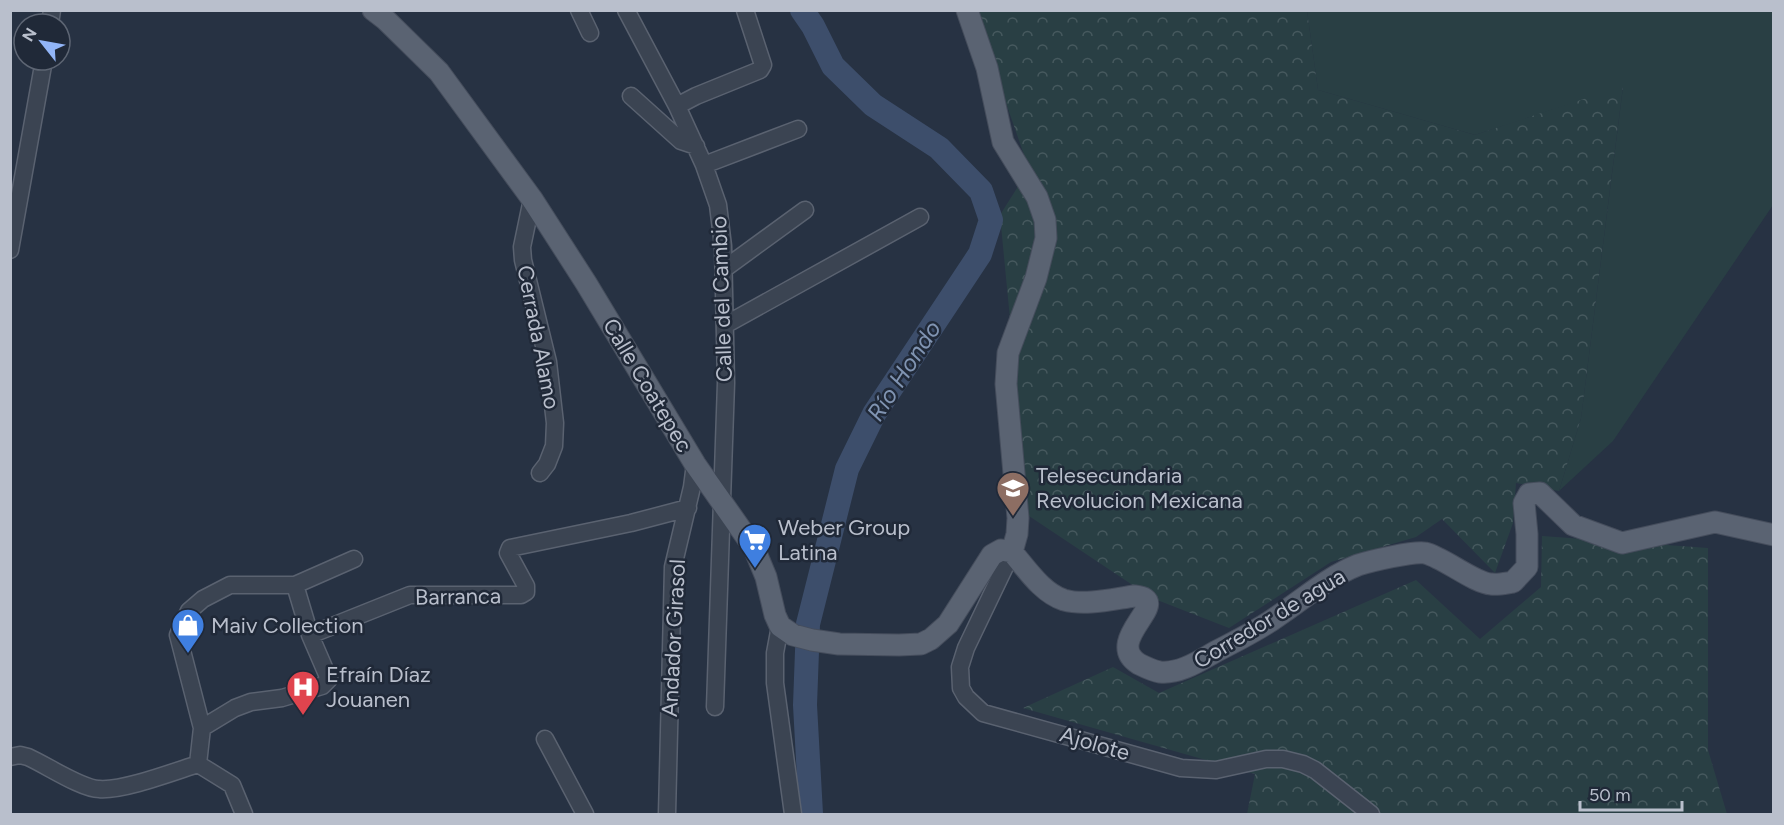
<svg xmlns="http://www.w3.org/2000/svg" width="1784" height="825" viewBox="0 0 1784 825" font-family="Figtree,sans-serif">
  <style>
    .green { fill: #293f44 }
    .forest { fill: url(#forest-crowns) }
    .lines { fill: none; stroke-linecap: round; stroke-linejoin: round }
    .river { stroke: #3d4e6b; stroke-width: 24 }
    .minor-casing { stroke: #5a6270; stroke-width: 19 }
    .major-casing { stroke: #454d5c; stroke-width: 23 }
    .minor { stroke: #3b4452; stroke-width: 16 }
    .major { stroke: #5a6372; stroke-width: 21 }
    .labels { text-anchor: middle; stroke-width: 5; stroke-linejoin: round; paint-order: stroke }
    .street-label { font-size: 22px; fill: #b9bfcc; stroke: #202938 }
    .poi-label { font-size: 22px; fill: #b9bfcc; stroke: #202938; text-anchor: start }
    .water-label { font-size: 24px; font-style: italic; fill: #8094b2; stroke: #202938 }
  </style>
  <defs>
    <pattern id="forest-crowns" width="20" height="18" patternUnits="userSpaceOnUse" patternTransform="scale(1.5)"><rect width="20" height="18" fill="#293f44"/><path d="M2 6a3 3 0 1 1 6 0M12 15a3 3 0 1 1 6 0" fill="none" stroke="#46595e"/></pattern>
  </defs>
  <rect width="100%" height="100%" fill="#273243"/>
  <path class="green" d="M1307,11H1773V205L1613,441L1559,491L1581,418L1623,87L1475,135L1318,90Z"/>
  <path class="forest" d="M974,11H1307L1318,90L1475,135L1623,86L1581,418L1559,491L1516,483L1513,523L1495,573L1442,519L1416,537L1331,562L1229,628L1152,598L1029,516L1000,215L1029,169Z
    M1542,536L1708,548V750L1727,814H1247L1255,774L1023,708L1113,667L1159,693L1416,580L1480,639L1541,587Z"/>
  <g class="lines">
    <path class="river" d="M802,10L813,26L833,66L873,105L939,148L981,191L991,220L980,254L874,414L847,469L808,624L805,705L811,814"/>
    <defs>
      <path id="minor" d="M579,10L590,33
        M626,10L677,106L704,165L718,205L723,246L726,383L715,707
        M50,24L52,10
        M631,96L681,141L696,146
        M677,106L696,96L760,70L763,65L745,10
        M704,165L798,129
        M532,199L522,247L523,260L548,362L555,423L554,446L547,464L540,473
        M10,250L44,60
        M724,269L805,210
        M725,325L920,217
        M1012,552L966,648L960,667L961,688L966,697L983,713L1181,768L1216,770L1266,759H1283L1303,764L1315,770L1371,814
        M780,626L775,653V683L793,814
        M310,635L410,595H521L526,592V586L508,553L510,548L631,523L688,508
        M202,728L235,708L251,702L282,698L322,686L329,679L310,635L295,585
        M545,739L585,814
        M10,757L20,755L28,757C46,765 82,789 99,789C123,791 173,772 198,764L232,785L244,814
        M198,764L202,728L178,635L189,611L203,599L230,585H295L354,559
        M667,814L673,567L692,487L695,464"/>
      <path id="major" d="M373,10L386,20L439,72L532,199L586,283L695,464L754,548L766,577L775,615L780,626L793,635L812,640L839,644L899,645L921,644L931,639L948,624L992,555L1001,550L1012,552
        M967,10L987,68L1003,142L1037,197L1045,220L1046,238L1036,278L1008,353L1006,384L1018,518L1017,534L1012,552
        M1012,552C1026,568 1042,593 1064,600C1085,606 1113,599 1135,596C1176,600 1101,640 1139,664C1145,667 1153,671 1160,672C1180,674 1199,661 1215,652C1236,641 1259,630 1278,616C1305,598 1328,577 1358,565C1371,561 1413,551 1425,553C1443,557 1474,583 1491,584C1498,585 1506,583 1513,582L1527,567V534L1524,503L1529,494L1540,493L1573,525L1622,543L1715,522L1774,535"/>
    </defs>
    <use href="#minor" class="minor-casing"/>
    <use href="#major" class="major-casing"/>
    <use href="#minor" class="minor"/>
    <use href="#major" class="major"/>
  </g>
  <defs>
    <symbol id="school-pin" viewBox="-11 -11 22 30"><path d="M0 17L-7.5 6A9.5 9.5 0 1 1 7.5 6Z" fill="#8d6e63" stroke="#202938"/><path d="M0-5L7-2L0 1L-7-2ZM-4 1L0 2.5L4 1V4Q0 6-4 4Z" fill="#fff"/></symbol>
    <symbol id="supermarket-pin" viewBox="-11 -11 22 30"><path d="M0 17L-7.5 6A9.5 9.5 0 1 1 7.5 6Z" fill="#3f7fe0" stroke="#202938"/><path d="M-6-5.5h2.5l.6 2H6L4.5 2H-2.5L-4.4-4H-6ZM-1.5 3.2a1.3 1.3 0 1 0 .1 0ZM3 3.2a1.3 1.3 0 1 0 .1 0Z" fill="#fff"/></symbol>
    <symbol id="shop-pin" viewBox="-11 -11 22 30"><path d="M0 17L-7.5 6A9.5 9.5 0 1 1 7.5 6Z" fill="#3f7fe0" stroke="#202938"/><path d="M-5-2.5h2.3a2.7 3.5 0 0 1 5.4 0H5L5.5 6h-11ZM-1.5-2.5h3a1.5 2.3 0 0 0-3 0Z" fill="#fff"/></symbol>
    <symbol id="hospital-pin" viewBox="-11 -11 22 30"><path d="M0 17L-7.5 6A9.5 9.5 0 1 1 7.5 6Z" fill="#e0444e" stroke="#202938"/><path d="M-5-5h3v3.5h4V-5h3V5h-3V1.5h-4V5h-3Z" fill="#fff"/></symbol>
  </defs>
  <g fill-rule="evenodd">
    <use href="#school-pin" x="994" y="469" width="38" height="52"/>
    <use href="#supermarket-pin" x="736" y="521" width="38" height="52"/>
    <use href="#shop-pin" x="169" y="606" width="38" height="52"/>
    <use href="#hospital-pin" x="284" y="668" width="38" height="52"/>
  </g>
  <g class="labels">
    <g class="street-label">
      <text transform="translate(721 299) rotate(-92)" y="8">Calle del Cambio</text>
      <text transform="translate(539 337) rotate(79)" y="8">Cerrada Alamo</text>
      <text transform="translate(648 385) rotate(59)" y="8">Calle Coatepec</text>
      <text transform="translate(458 596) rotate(-1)" y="8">Barranca</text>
      <text transform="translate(1269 618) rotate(-31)" y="8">Corredor de agua</text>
      <text transform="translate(673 638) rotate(-87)" y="8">Andador Girasol</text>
      <text transform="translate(1095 743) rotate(16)" y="8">Ajolote</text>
    </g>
    <g class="poi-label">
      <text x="1036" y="483">Telesecundaria<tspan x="1036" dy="25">Revolucion Mexicana</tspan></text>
      <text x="778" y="535">Weber Group<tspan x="778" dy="25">Latina</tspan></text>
      <text x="211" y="633">Maiv Collection</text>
      <text x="326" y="682">Efraín Díaz<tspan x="326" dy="25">Jouanen</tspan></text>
    </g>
    <g class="water-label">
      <text transform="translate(904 371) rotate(-57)" y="8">Río Hondo</text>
    </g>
  </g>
  <rect width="1784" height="825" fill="none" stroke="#b9bfcc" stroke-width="24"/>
  <g transform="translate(42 42) rotate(301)"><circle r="28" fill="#202938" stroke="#5d6573" stroke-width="1.5"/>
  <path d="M0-4.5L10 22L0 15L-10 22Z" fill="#92b5f7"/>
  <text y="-9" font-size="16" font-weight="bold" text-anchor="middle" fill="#b9bfcc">N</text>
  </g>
  <path d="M1580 801v9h102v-9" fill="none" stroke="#b9bfcc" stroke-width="3"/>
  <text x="1589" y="801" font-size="18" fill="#b9bfcc" stroke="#202938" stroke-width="4.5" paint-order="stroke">50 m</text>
</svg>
